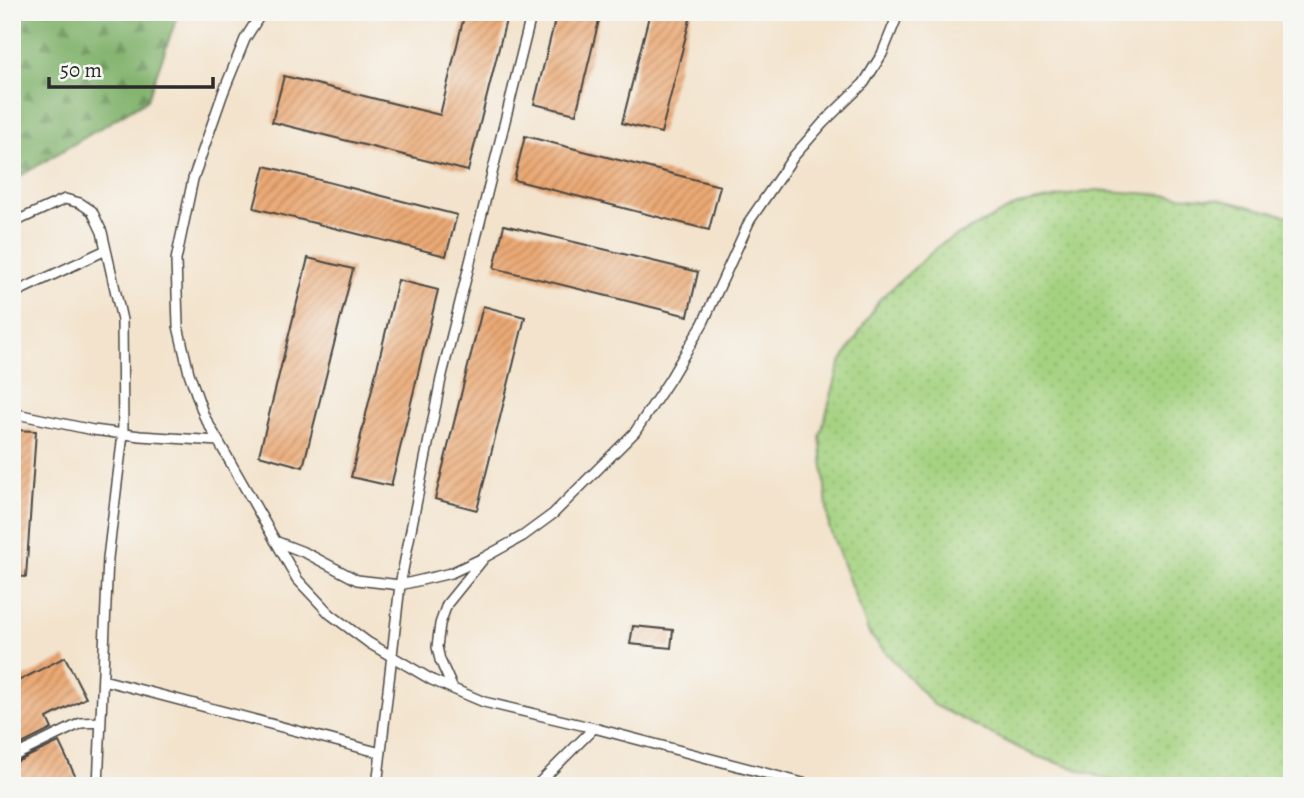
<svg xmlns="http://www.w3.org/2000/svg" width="1304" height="798" viewBox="0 0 1304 798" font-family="Alegreya,serif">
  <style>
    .grass { fill: url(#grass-dots); stroke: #687e56; stroke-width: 2 }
    .forest { fill: url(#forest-firs); stroke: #57704c; stroke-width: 2 }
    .building { fill: url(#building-hatch) }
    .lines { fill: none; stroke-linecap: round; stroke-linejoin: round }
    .service-casing { stroke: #494743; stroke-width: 12 }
    .service { stroke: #fff; stroke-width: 9 }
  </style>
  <defs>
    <pattern id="grass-dots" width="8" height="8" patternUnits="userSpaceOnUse" patternTransform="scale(1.75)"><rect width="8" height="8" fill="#a4d280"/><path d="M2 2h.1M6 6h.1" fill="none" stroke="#8db46f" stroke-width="1.8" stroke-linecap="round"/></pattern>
    <pattern id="forest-firs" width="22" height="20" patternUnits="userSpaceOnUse" patternTransform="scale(1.75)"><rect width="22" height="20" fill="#83b46e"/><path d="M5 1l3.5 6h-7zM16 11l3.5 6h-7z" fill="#6b935b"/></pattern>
    <pattern id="building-hatch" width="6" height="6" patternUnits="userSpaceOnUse" patternTransform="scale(1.75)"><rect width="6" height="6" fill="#eba975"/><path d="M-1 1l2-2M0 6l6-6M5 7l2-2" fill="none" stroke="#bf8a60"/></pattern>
  </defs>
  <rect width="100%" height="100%" fill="#f6f6f2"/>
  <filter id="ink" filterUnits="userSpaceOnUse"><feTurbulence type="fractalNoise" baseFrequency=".0143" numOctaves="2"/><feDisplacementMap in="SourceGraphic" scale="14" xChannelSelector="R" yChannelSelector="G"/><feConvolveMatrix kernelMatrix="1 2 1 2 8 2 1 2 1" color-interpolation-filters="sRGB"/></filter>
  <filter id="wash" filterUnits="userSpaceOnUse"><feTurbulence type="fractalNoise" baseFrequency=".00686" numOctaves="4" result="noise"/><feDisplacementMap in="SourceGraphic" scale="28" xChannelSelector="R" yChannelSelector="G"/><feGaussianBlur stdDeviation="1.57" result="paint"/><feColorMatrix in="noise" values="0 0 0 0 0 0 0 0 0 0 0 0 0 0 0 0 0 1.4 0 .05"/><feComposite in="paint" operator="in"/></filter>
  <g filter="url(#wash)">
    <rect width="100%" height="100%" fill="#f3e3cc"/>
    <path class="grass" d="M1096,190L1219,199L1292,217V786H1128L1033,755L934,705L869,634L829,527L820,436L840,364L880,299L941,244L1017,205Z"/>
    <path class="forest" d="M12,12H179L147,100L12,181Z"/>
    <g id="blocks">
      <path class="building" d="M465,12H508L468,171L272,122L284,76L440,115Z
        M557,12H601L576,114L534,104Z
        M650,12H692L661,133L622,123Z
        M525,136L720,186L709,230L514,180Z
        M265,166L457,215L446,256L254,208Z
        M504,225L698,272L688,316L494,268Z
        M308,258L353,269L303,467L259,455Z
        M398,280L438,290L391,486L351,477Z
        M483,306L525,317L477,510L435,499Z
        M12,430L36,431L26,577L12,576Z
        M633,626L673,630L671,648L630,644Z
        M65,657L86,698L47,718L52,729L12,749V684Z
        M59,742L80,786H12V764Z"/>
    </g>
  </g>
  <g filter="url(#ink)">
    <use href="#blocks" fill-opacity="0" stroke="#494743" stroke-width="2"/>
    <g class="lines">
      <defs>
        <path id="service" d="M262,12L245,39L223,93L193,179L176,260L178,326L189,373L204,416L297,579L330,614L369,643L432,680L484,702L594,728L814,786
          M12,223L65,199L80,203L92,211L102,232L122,320L123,434L108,558L98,786
          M12,294L106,250
          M12,413L93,430L140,436L218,441
          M275,541L306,553L357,580L400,585L451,573L483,558
          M103,680L381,753
          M453,689L440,660L437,647L440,624L447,604L485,557L523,536L553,514L635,432L670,379L703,323L750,220L794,156L823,123L864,83L882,54L899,12
          M12,757L81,723L101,722
          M377,786L400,585L441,379L532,12
          M536,786L594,728"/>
      </defs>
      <use href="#service" class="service-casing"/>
      <use href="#service" class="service"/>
    </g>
  </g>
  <rect width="1304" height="798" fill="none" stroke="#f6f6f2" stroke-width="42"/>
  <path d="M49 77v10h164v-10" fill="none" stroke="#2b2b2b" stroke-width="3.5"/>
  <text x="60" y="77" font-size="21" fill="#2b2b2b" stroke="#f6f6f2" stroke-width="5" paint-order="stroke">50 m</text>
</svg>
